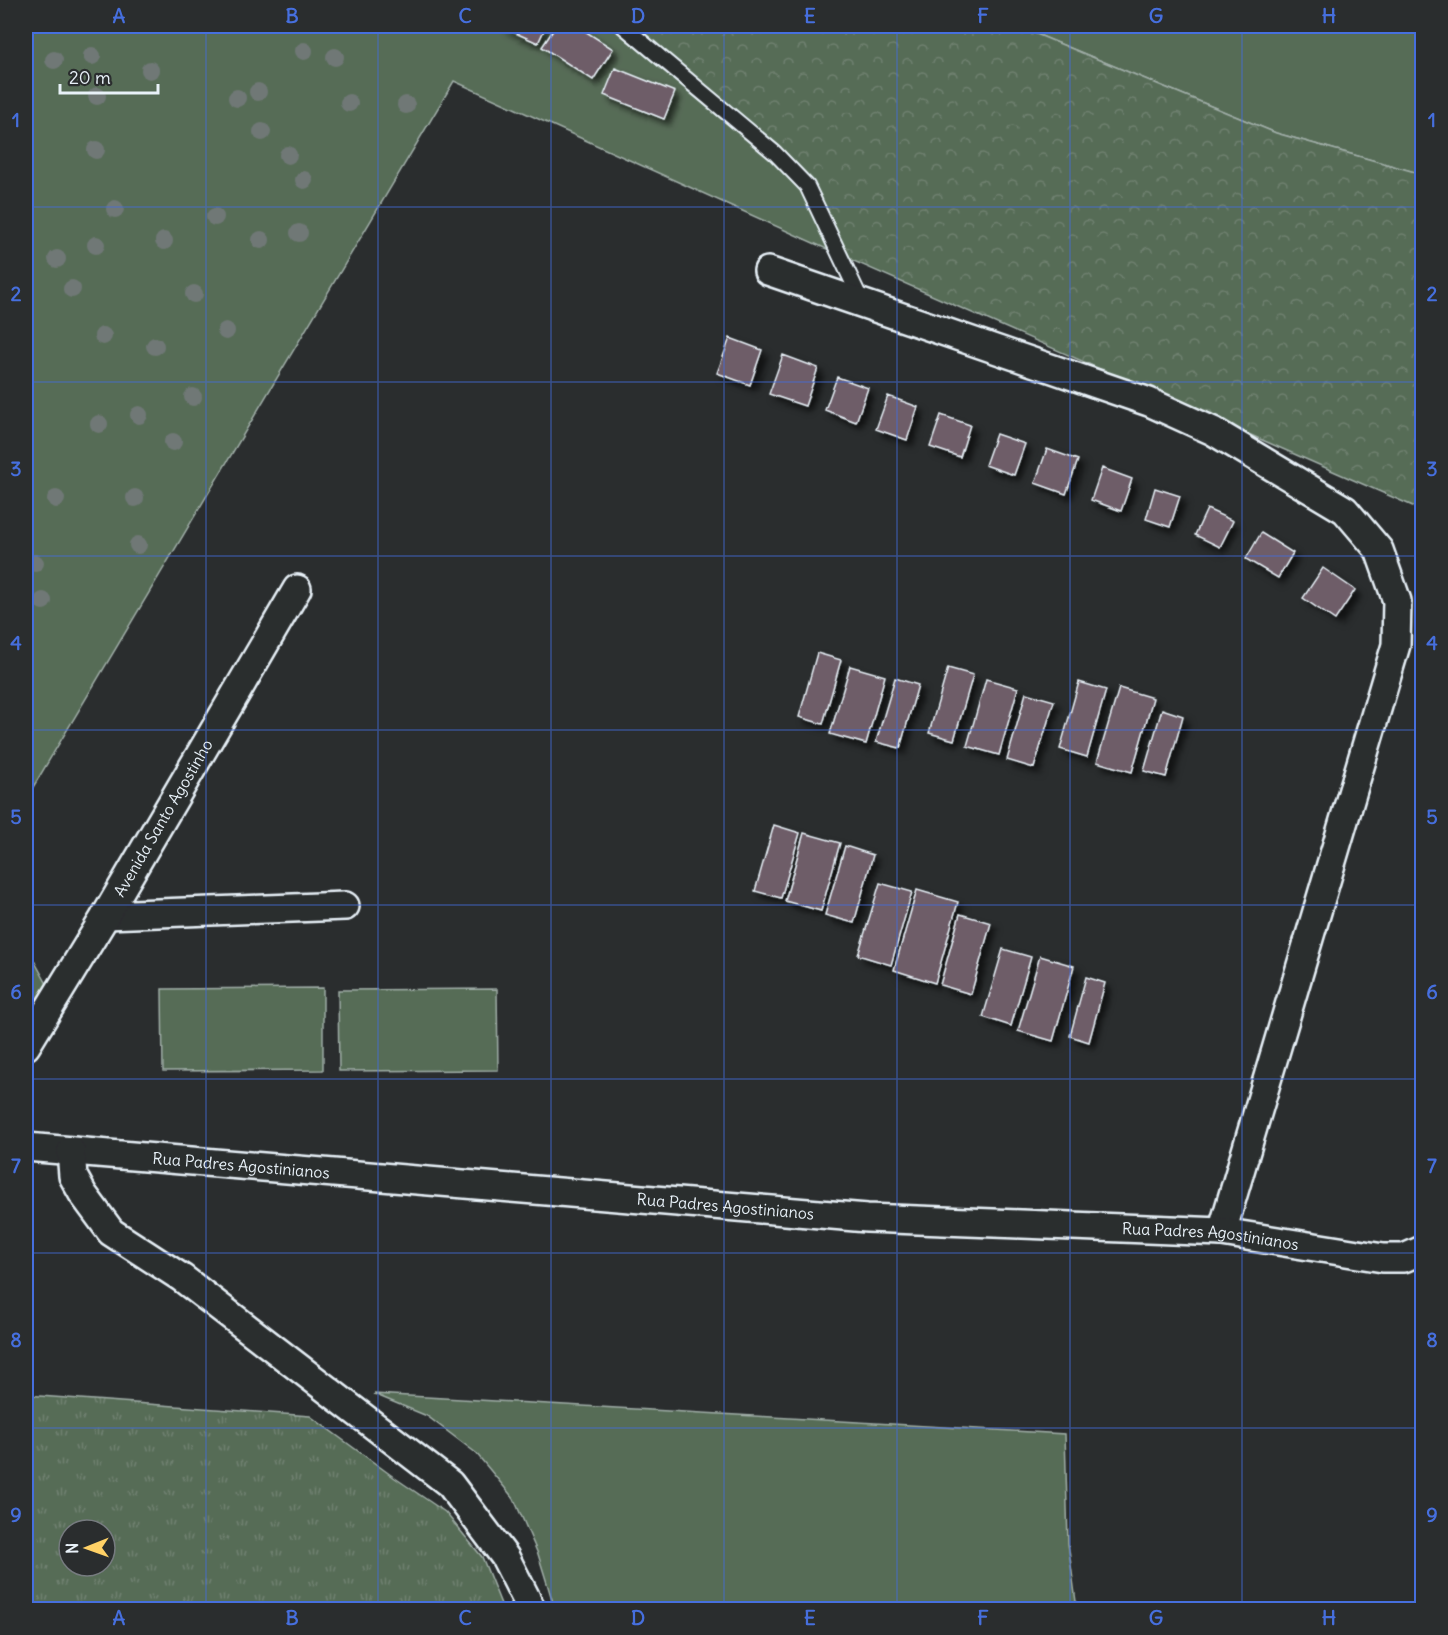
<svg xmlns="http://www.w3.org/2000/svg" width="1448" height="1635" viewBox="0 0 1448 1635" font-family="Delius,sans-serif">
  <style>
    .green { fill: #576c57; stroke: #a0aea8; stroke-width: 1.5 }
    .forest { fill: url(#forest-crowns); stroke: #a0aea8; stroke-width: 1.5 }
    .park { fill: url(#park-tufts); stroke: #a0aea8; stroke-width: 1.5; fill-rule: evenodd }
    .building { fill: #6e5d67; stroke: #e8f1f8; stroke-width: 1.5; filter: url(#shadow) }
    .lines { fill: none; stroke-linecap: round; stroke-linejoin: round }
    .service-casing { stroke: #e8f1f8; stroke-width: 18 }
    .minor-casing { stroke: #e8f1f8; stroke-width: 32 }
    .service { stroke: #2a2d2e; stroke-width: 14 }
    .minor { stroke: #2a2d2e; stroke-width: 27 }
    .tree { fill: #6f7876 }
    .grid { fill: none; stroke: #466fde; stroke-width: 1.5; stroke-opacity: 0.55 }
    .labels { text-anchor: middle; stroke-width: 4.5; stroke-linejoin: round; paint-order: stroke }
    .street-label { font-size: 16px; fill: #e8f1f8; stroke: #2a2d2e }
    .neatline { fill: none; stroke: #466fde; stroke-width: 2 }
    .grid-label { font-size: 20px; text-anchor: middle; font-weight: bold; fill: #466fde }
  </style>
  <defs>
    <pattern id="forest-crowns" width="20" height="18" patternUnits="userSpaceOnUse" patternTransform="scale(1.5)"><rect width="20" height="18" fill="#576c57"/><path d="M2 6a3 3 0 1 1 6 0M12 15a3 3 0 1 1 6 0" fill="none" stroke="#6f8170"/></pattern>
    <pattern id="park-tufts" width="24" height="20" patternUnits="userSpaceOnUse" patternTransform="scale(1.5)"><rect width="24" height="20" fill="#576c57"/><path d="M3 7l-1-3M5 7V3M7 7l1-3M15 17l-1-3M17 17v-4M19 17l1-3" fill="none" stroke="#6f8170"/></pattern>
    <filter id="shadow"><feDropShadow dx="5.5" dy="5.5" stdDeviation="3" flood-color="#0009"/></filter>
  </defs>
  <rect width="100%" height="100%" fill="#2a2d2e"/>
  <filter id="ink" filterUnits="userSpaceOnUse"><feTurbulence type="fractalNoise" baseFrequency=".0167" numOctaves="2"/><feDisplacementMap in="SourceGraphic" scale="12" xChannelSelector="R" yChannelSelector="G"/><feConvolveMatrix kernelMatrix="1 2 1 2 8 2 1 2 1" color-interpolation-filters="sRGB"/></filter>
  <g filter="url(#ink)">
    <path class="green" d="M26,26H623L807,186L840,255L454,81L26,799Z
      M1017,26H1422V174L1276,133Z
      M26,946L47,984L26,1023Z
      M323,988V1070L163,1071L162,989Z
      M497,989L498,1070L339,1071L338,990Z
      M374,1394L1065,1434L1068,1543L1077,1609H555L538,1554L514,1499L476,1453L427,1416Z"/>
    <path class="forest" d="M623,26H1017L1276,133L1422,174V510L840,255L807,186Z"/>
    <path class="park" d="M26,1395L310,1416L395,1478L445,1512L482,1557L503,1609H26ZM69,1530H105V1566H69Z"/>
    <path class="building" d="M500,26H546L538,43Z
      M556,26H577L613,49L593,80L542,47Z
      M615,68L675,92L664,119L604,95Z
      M730,338L762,350L750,385L717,373Z
      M783,355L818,368L805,406L769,394Z
      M837,377L868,388L856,422L825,410Z
      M888,396L918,407L907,440L876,429Z
      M941,415L970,425L960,457L930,447Z
      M996,434L1025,444L1014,475L985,465Z
      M1047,449L1078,460L1066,494L1035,483Z
      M1102,468L1132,479L1121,511L1091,500Z
      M1155,488L1180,496L1170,527L1146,519Z
      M1207,509L1233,521L1220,547L1195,535Z
      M1261,533L1293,553L1278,578L1246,559Z
      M1323,568L1355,590L1335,620L1303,598Z
      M817,653L841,660L823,724L799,717Z
      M850,666L885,676L866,744L830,734Z
      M948,668L973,675L954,740L929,733Z
      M895,678L918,685L900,748L876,742Z
      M986,679L1018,688L999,755L967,746Z
      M1079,682L1106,690L1087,757L1060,749Z
      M1119,688L1153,698L1132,772L1097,762Z
      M1026,693L1054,701L1034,768L1007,760Z
      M1162,709L1183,716L1166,777L1144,771Z
      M774,825L800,833L781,898L755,891Z
      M804,833L840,843L821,911L785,901Z
      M845,846L873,855L854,923L825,915Z
      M880,883L912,892L891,965L858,955Z
      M917,890L958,902L935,983L894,970Z
      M960,914L991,923L971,994L940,985Z
      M1003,949L1031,957L1011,1026L983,1017Z
      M1040,956L1074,966L1053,1041L1018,1031Z
      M1086,977L1105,983L1089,1042L1070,1036Z"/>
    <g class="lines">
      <defs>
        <path id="service" d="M623,26L775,153L807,186L862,302"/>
        <g id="minor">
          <path d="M768,271L1149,402L1213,431L1345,510L1379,550L1397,601L1396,645L1222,1232"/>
          <path d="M106,915L345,906"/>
          <path id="s1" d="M26,1046L106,915L297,589"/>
          <path id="s2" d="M26,1147L867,1218L1222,1232L1383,1258H1404L1422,1250"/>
          <path d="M71,1151L73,1176L83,1194L111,1232L182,1278L450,1484L505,1557L532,1610"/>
        </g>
      </defs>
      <use href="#service" class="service-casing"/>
      <use href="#minor" class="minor-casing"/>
      <use href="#service" class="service"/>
      <use href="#minor" class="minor"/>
    </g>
    <g class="tree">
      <circle cx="304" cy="51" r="9"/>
      <circle cx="92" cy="56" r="9"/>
      <circle cx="335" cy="57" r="9"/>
      <circle cx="54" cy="60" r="9"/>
      <circle cx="150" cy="70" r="9"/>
      <circle cx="258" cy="92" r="9"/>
      <circle cx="97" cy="96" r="9"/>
      <circle cx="237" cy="98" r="9"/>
      <circle cx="349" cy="103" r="9"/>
      <circle cx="406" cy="105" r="9"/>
      <circle cx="262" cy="132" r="9"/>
      <circle cx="96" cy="150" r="9"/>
      <circle cx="288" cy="155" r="9"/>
      <circle cx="304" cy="180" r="9"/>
      <circle cx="115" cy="209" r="9"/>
      <circle cx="215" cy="217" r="9"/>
      <circle cx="299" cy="233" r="9"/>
      <circle cx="261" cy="240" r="9"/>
      <circle cx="164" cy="241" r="9"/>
      <circle cx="96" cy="245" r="9"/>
      <circle cx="57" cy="259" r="9"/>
      <circle cx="72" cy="289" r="9"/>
      <circle cx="194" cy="294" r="9"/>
      <circle cx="226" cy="331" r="9"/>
      <circle cx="103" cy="336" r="9"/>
      <circle cx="155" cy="346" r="9"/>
      <circle cx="193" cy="397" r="9"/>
      <circle cx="139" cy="415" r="9"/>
      <circle cx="99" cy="424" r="9"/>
      <circle cx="173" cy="442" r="9"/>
      <circle cx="135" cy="498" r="9"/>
      <circle cx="56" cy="499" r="9"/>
      <circle cx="138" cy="545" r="9"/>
      <circle cx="35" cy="563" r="9"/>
      <circle cx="43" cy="601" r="9"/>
    </g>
  </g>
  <path class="grid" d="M206,26V1610M378,26V1610M551,26V1610M724,26V1610M897,26V1610M1070,26V1610M1242,26V1610M26,207H1422M26,382H1422M26,556H1422M26,730H1422M26,905H1422M26,1079H1422M26,1253H1422M26,1428H1422"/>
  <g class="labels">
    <g class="street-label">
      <text dy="6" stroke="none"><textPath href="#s1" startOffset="266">Avenida Santo Agostinho</textPath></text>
      <text dy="6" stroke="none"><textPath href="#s2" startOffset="216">Rua Padres Agostinianos</textPath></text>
      <text dy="6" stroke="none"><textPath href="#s2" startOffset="702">Rua Padres Agostinianos</textPath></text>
      <text dy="6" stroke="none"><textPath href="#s2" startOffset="1188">Rua Padres Agostinianos</textPath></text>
    </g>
  </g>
  <rect width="1448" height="1635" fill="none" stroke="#2a2d2e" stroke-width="66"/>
  <g transform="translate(87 1548) rotate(269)"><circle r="28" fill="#2a2d2e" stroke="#767b7f" stroke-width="1.5"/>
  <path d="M0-4.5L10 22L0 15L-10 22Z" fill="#ffd166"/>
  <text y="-9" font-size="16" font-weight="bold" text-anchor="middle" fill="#e8f1f8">N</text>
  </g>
  <path d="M60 84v9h98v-9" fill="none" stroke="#e8f1f8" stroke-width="3"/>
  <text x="69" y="84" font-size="18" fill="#e8f1f8" stroke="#2a2d2e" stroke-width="4.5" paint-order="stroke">20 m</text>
  <rect x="33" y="33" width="1382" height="1569" class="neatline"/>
  <g class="grid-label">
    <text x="119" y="23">A</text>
    <text x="292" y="23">B</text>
    <text x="465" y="23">C</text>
    <text x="638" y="23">D</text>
    <text x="810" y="23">E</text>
    <text x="983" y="23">F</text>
    <text x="1156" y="23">G</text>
    <text x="1329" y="23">H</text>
    <text x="16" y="127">1</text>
    <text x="1432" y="127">1</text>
    <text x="16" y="301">2</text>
    <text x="1432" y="301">2</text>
    <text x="16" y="476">3</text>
    <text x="1432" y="476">3</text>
    <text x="16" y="650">4</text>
    <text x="1432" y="650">4</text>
    <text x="16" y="824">5</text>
    <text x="1432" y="824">5</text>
    <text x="16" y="999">6</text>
    <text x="1432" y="999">6</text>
    <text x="16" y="1173">7</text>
    <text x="1432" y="1173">7</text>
    <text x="16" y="1347">8</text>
    <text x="1432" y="1347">8</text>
    <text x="16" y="1522">9</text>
    <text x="1432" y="1522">9</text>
    <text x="119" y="1625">A</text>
    <text x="292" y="1625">B</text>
    <text x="465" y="1625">C</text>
    <text x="638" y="1625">D</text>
    <text x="810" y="1625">E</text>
    <text x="983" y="1625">F</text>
    <text x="1156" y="1625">G</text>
    <text x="1329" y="1625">H</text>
  </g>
</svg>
